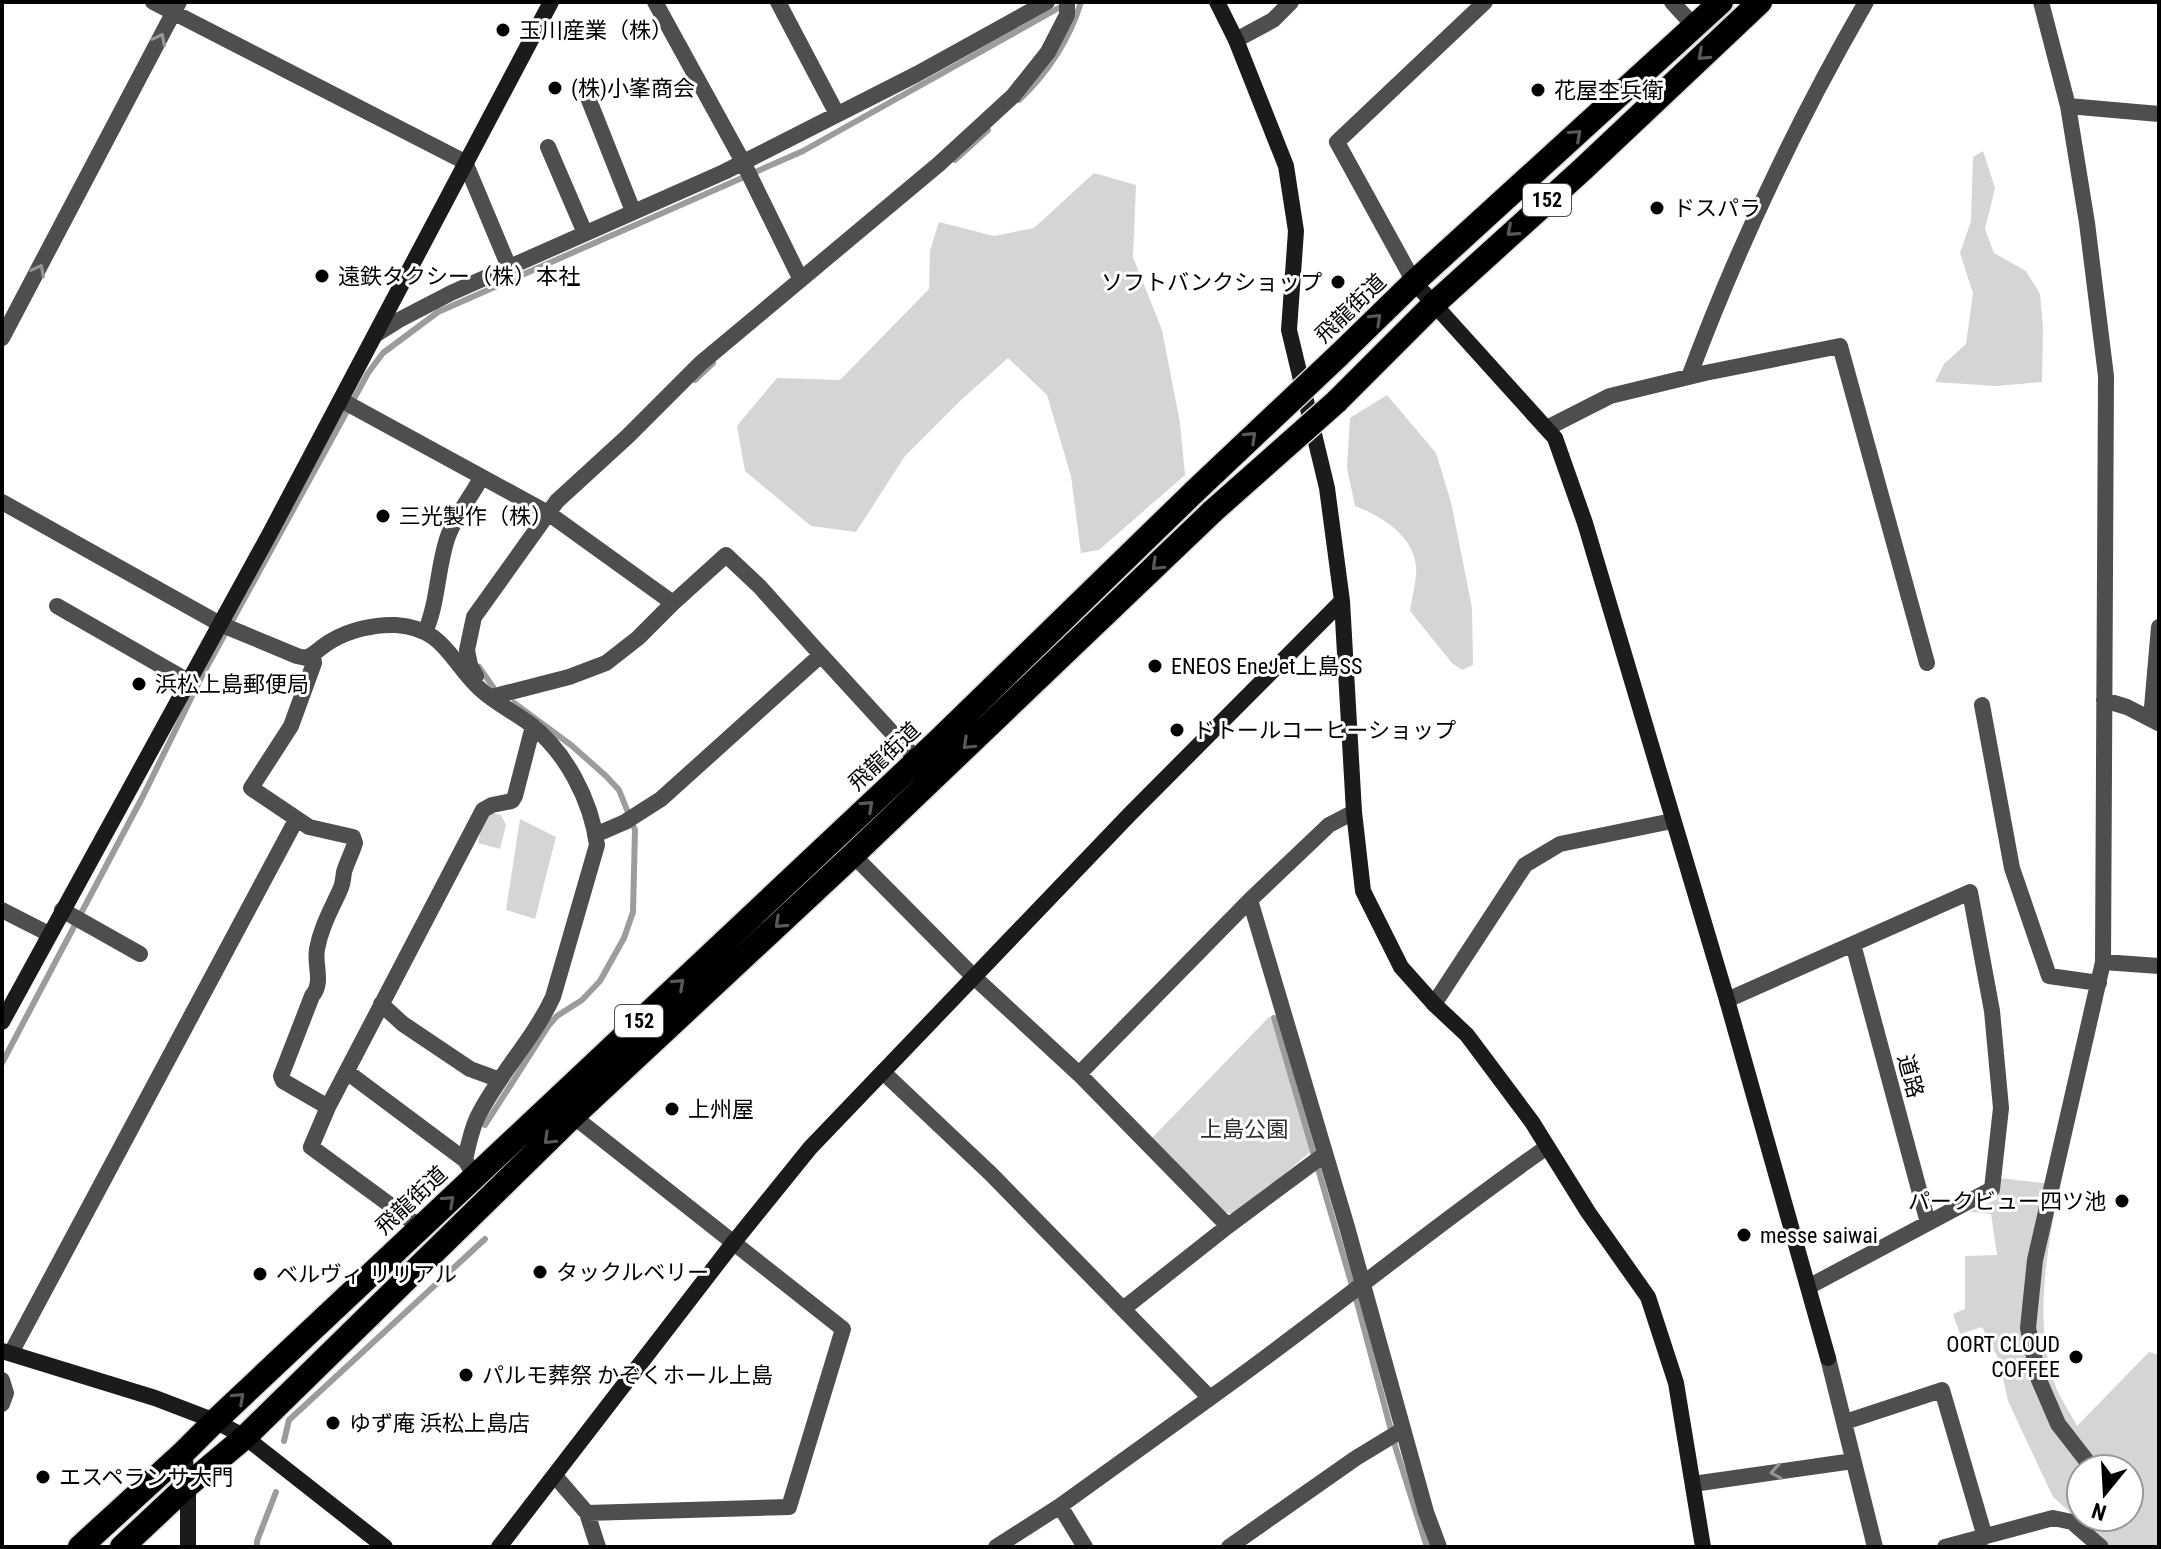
<svg xmlns="http://www.w3.org/2000/svg" width="2161" height="1549" viewBox="0 0 2161 1549" font-family="'Roboto Condensed','Noto Sans JP',sans-serif">
  <style>
    .green { fill: #d5d5d5; fill-rule: evenodd }
    .lines { fill: none; stroke-linecap: round; stroke-linejoin: round }
    .stream { stroke: #9c9c9c; stroke-width: 6 }
    .highway-casing { stroke: #dbdbdb; stroke-width: 27 }
    .street { stroke: #4e4e4e; stroke-width: 16 }
    .secondary { stroke: #1b1b1b; stroke-width: 16 }
    .highway { stroke: #000; stroke-width: 24 }
    .highway-bridge-casing { stroke: #dbdbdb; stroke-width: 27; stroke-linecap: butt }
    .highway-bridge { stroke: #000; stroke-width: 24 }
    .oneway { stroke: #959595 }
    .oneway2 { stroke: #595959 }
    .poi-dot { fill: #000; stroke: #fff; stroke-width: 3 }
    .labels { text-anchor: middle; stroke-width: 6; stroke-linejoin: round; paint-order: stroke }
    .shield { fill: #fff; stroke: #4c4c4c; stroke-width: 2 }
    .shield-label { font-size: 20px; font-weight: bold; fill: #000 }
    .poi-label { font-size: 22px; fill: #000; stroke: #fff; text-anchor: start }
    .street-label { font-size: 22px; fill: #000; stroke: #fff }
    .park-label { font-size: 22px; fill: #2c2c2c; stroke: #fff }
  </style>
  <rect width="100%" height="100%" fill="#fff"/>
  <path class="green" d="M1983,151L1995,188L1985,229L1994,253L2026,271L2040,294L2043,328L2042,382L1996,386L1935,382L1944,364L1966,344L1973,293L1960,253L1971,221L1973,157Z
    M1094,173L1136,185L1133,257L1162,330L1180,423L1185,475L1099,550L1081,553L1071,476L1047,395L1008,358L960,401L905,456L856,532L811,526L745,471L737,426L777,378L840,380L929,289L930,251L939,222L994,236L1034,228Z
    M1387,395L1436,453L1451,502L1472,608L1473,665L1462,670L1452,663L1410,611C1412,597 1417,580 1416,566C1413,535 1381,516 1355,506L1347,468L1350,418Z
    M490,812L501,815L506,825L500,849L478,843L482,824Z
    M520,819L556,837L535,919L506,910Z
    M1270,1016L1314,1149L1236,1214L1224,1212L1152,1138Z
    M1999,1178L2059,1185C2048,1249 2033,1318 2054,1382C2059,1397 2070,1412 2077,1426L2149,1352L2159,1355V1547H2108L2053,1497L2008,1401L1999,1360L1982,1327L1960,1334L1953,1314L1965,1309V1256L1997,1255L1991,1214L1970,1212L1997,1199ZM2081,1469H2129V1517H2081Z"/>
  <g class="lines">
    <path class="stream" d="M1019,100C1047,74 1070,39 1081,2
      M955,160L988,130
      M695,380L713,363
      M479,667L493,687
      M1274,1018L1358,1306L1396,1449L1427,1547
      M2,1063L143,796L203,674L368,373L383,353L438,312L803,151L1064,5
      M485,1125L549,1025L557,1016L582,1000L600,981L624,938L633,912L635,830L619,790L606,776L571,745L514,703
      M284,1441L289,1420L485,1239
      M257,1547V1541L276,1492"/>
    <defs>
      <path id="highway" d="M1338,356L1414,282L1721,2
        M1336,402L1434,304L1583,169L1760,2
        M80,1547L184,1452L215,1421L938,741L1195,491
        M122,1547L188,1485L245,1437L573,1116L853,855L1213,511"/>
    </defs>
    <use href="#highway" class="highway-casing"/>
    <path class="street" d="M153,2L465,162L509,267
      M655,2L743,162L800,278
      M778,2L837,114
      M1672,2L1695,27
      M2041,2L2068,106L2087,223L2106,376L2103,962L2035,1260L2028,1328L2039,1380L2058,1424L2093,1469
      M1236,40L1273,20L1291,2
      M587,95L633,211
      M2068,106L2159,114
      M548,147L585,233
      M1414,282L1337,142L1485,2
      M375,335L399,320L451,293L724,172L917,74L1047,2
      M2,338L179,2
      M1689,377C1738,246 1796,123 1866,2
      M341,400L548,513L673,603
      M1547,428L1610,396L1705,373L1840,346L1927,663
      M2,502L220,624L297,656L306,658C315,654 322,646 331,641C349,630 375,624 396,625C444,628 450,661 480,689C495,703 514,712 530,724C566,752 591,800 597,845L553,997C533,1040 498,1075 477,1118C471,1131 468,1146 465,1160L475,1176
      M57,606L188,681
      M425,632C438,603 437,570 447,539C454,517 470,499 481,478
      M313,655L314,663L291,726L251,788L309,827L353,837L355,843C352,853 347,862 344,872C343,879 343,884 340,890C331,910 321,927 317,949C314,966 324,982 312,996L281,1076L283,1081L328,1107
      M476,676L470,665L467,650L474,617L557,501L628,436L701,363L939,164L1013,96L1048,52L1067,15V2
      M491,697L569,677L606,663L638,638L673,603L726,555L760,587L821,655
      M2104,700L2127,707L2158,723
      M1982,705L2012,868L2049,976L2099,983
      M2151,719L2159,627
      M595,835L625,822L661,799L821,655L917,760
      M853,855L974,977L1079,1074L1250,900L1347,1227L1426,1512L1439,1547
      M1250,900L1329,825L1354,812
      M2,910L49,934
      M62,910L140,954
      M1853,944L1928,1223
      M2103,962L2159,966
      M1727,1000L1970,892L1992,1011L2001,1108L1992,1189L1810,1286
      M381,1004L403,1024L470,1069L500,1080
      M1434,1004L1525,865L1560,844L1672,821
      M347,1072L465,1160
      M883,1072L991,1174L1123,1309L1228,1226
      M1079,1074L1228,1226L1325,1154
      M573,1116L843,1329L789,1507L587,1513
      M420,1227L311,1147L328,1107L483,810L492,805L512,801L515,796L533,726
      M1123,1309L1210,1398C1324,1317 1432,1227 1547,1147
      M11,1353L296,820
      M1828,1358L1875,1547
      M2,1380L6,1393L2,1404
      M1845,1422L1942,1390L1985,1537
      M555,1476L587,1513L598,1547
      M1693,1484L1853,1461
      M1060,1506L1085,1547
      M996,1547L1060,1506L1210,1398
      M1229,1547L1356,1458L1402,1430
      M1945,1547L2053,1518L2072,1522L2101,1547"/>
    <path class="secondary" d="M1217,2L1236,40L1286,166L1296,231L1289,330L1327,488L1342,601L1354,812L1363,891L1401,967L1434,1004L1467,1035L1532,1122L1588,1212L1648,1297L1676,1383L1703,1547
      M1414,282L1555,438L1585,523L1727,1000L1828,1358
      M2,1022L269,535L551,2
      M2,1351L155,1398L215,1421L245,1437L385,1547
      M184,1452L188,1485V1547
      M499,1547L734,1242L810,1148L1130,814L1342,601"/>
    <use href="#highway" class="highway"/>
    <defs>
      <path id="highway-bridge" d="M1195,491L1338,356
        M1213,511L1336,402"/>
    </defs>
    <use href="#highway-bridge" class="highway-bridge-casing"/>
    <use href="#highway-bridge" class="highway-bridge"/>
  </g>
  <defs><path id="oneway-chevron" d="M-2-3.5L2.5 0L-2 3.5" fill="none" stroke-width="1.6" stroke-linecap="round" stroke-linejoin="round" transform="scale(2)"/></defs>
  <g class="oneway">
    <use href="#oneway-chevron" transform="translate(160 39) rotate(-63)"/>
    <use href="#oneway-chevron" transform="translate(39 270) rotate(-62)"/>
    <use href="#oneway-chevron" transform="translate(1776 1472) rotate(171)"/>
  </g>
  <g class="oneway2">
    <use href="#oneway-chevron" transform="translate(1703 55) rotate(137)"/>
    <use href="#oneway-chevron" transform="translate(1576 135) rotate(-42)"/>
    <use href="#oneway-chevron" transform="translate(1512 231) rotate(138)"/>
    <use href="#oneway-chevron" transform="translate(1376 319) rotate(-44)"/>
    <use href="#oneway-chevron" transform="translate(1251 437) rotate(-43)"/>
    <use href="#oneway-chevron" transform="translate(1157 565) rotate(136)"/>
    <use href="#oneway-chevron" transform="translate(968 744) rotate(136)"/>
    <use href="#oneway-chevron" transform="translate(868 806) rotate(-43)"/>
    <use href="#oneway-chevron" transform="translate(780 923) rotate(137)"/>
    <use href="#oneway-chevron" transform="translate(679 984) rotate(-43)"/>
    <use href="#oneway-chevron" transform="translate(549 1139) rotate(136)"/>
    <use href="#oneway-chevron" transform="translate(449 1201) rotate(-43)"/>
    <use href="#oneway-chevron" transform="translate(239 1398) rotate(-43)"/>
  </g>
  <g class="poi-dot">
    <circle cx="503" cy="30" r="8"/>
    <circle cx="555" cy="88" r="8"/>
    <circle cx="1538" cy="90" r="8"/>
    <circle cx="1657" cy="208" r="8"/>
    <circle cx="322" cy="276" r="8"/>
    <circle cx="1338" cy="282" r="8"/>
    <circle cx="383" cy="516" r="8"/>
    <circle cx="1155" cy="666" r="8"/>
    <circle cx="139" cy="684" r="8"/>
    <circle cx="1177" cy="730" r="8"/>
    <circle cx="672" cy="1109" r="8"/>
    <circle cx="2122" cy="1201" r="8"/>
    <circle cx="1744" cy="1235" r="8"/>
    <circle cx="540" cy="1272" r="8"/>
    <circle cx="260" cy="1274" r="8"/>
    <circle cx="2076" cy="1357" r="8"/>
    <circle cx="466" cy="1375" r="8"/>
    <circle cx="333" cy="1423" r="8"/>
    <circle cx="43" cy="1477" r="8"/>
  </g>
  <g class="labels">
    <g class="shield">
      <rect x="1523" y="184" width="48" height="32" rx="6"/>
      <rect x="615" y="1005" width="48" height="32" rx="6"/>
    </g>
    <g class="shield-label">
      <text x="1547" y="207">152</text>
      <text x="639" y="1028">152</text>
    </g>
    <g class="poi-label">
      <text x="519" y="38">玉川産業（株）</text>
      <text x="571" y="96">(株)小峯商会</text>
      <text x="1554" y="98">花屋杢兵衛</text>
      <text x="1673" y="216">ドスパラ</text>
      <text x="338" y="284">遠鉄タクシー（株）本社</text>
      <text x="1322" y="290" text-anchor="end">ソフトバンクショップ</text>
      <text x="399" y="524">三光製作（株）</text>
      <text x="1171" y="674">ENEOS EneJet上島SS</text>
      <text x="155" y="692">浜松上島郵便局</text>
      <text x="1193" y="738">ドトールコーヒーショップ</text>
      <text x="688" y="1117">上州屋</text>
      <text x="2106" y="1209" text-anchor="end">パークビュー四ツ池</text>
      <text x="1760" y="1243">messe saiwai</text>
      <text x="556" y="1280">タックルベリー</text>
      <text x="276" y="1282">ベルヴィ リリアル</text>
      <text x="2060" y="1352" text-anchor="end">OORT CLOUD<tspan x="2060" dy="25">COFFEE</tspan></text>
      <text x="482" y="1383">パルモ葬祭 かぞくホール上島</text>
      <text x="349" y="1431">ゆず庵 浜松上島店</text>
      <text x="59" y="1485">エスペランサ大門</text>
    </g>
    <g class="street-label">
      <text transform="translate(1350 308) rotate(-44)" y="8">飛龍街道</text>
      <text transform="translate(884 756) rotate(-43)" y="8">飛龍街道</text>
      <text transform="translate(1911 1076) rotate(75)" y="8">道路</text>
      <text transform="translate(411 1200) rotate(-43)" y="8">飛龍街道</text>
    </g>
    <g class="park-label">
      <text x="1244" y="1137">上島公園</text>
    </g>
  </g>
  <rect width="2161" height="1549" fill="none" stroke="#000000" stroke-width="8"/>
  <g transform="translate(2105 1493) rotate(198)"><circle r="38" fill="#ffffff" stroke="#999999" stroke-width="2"/>
  <path d="M0-6L14 30L0 20L-14 30Z" fill="#000000"/>
  <text y="-12" font-size="22" font-weight="bold" text-anchor="middle" fill="#000000">N</text>
  </g>
</svg>
